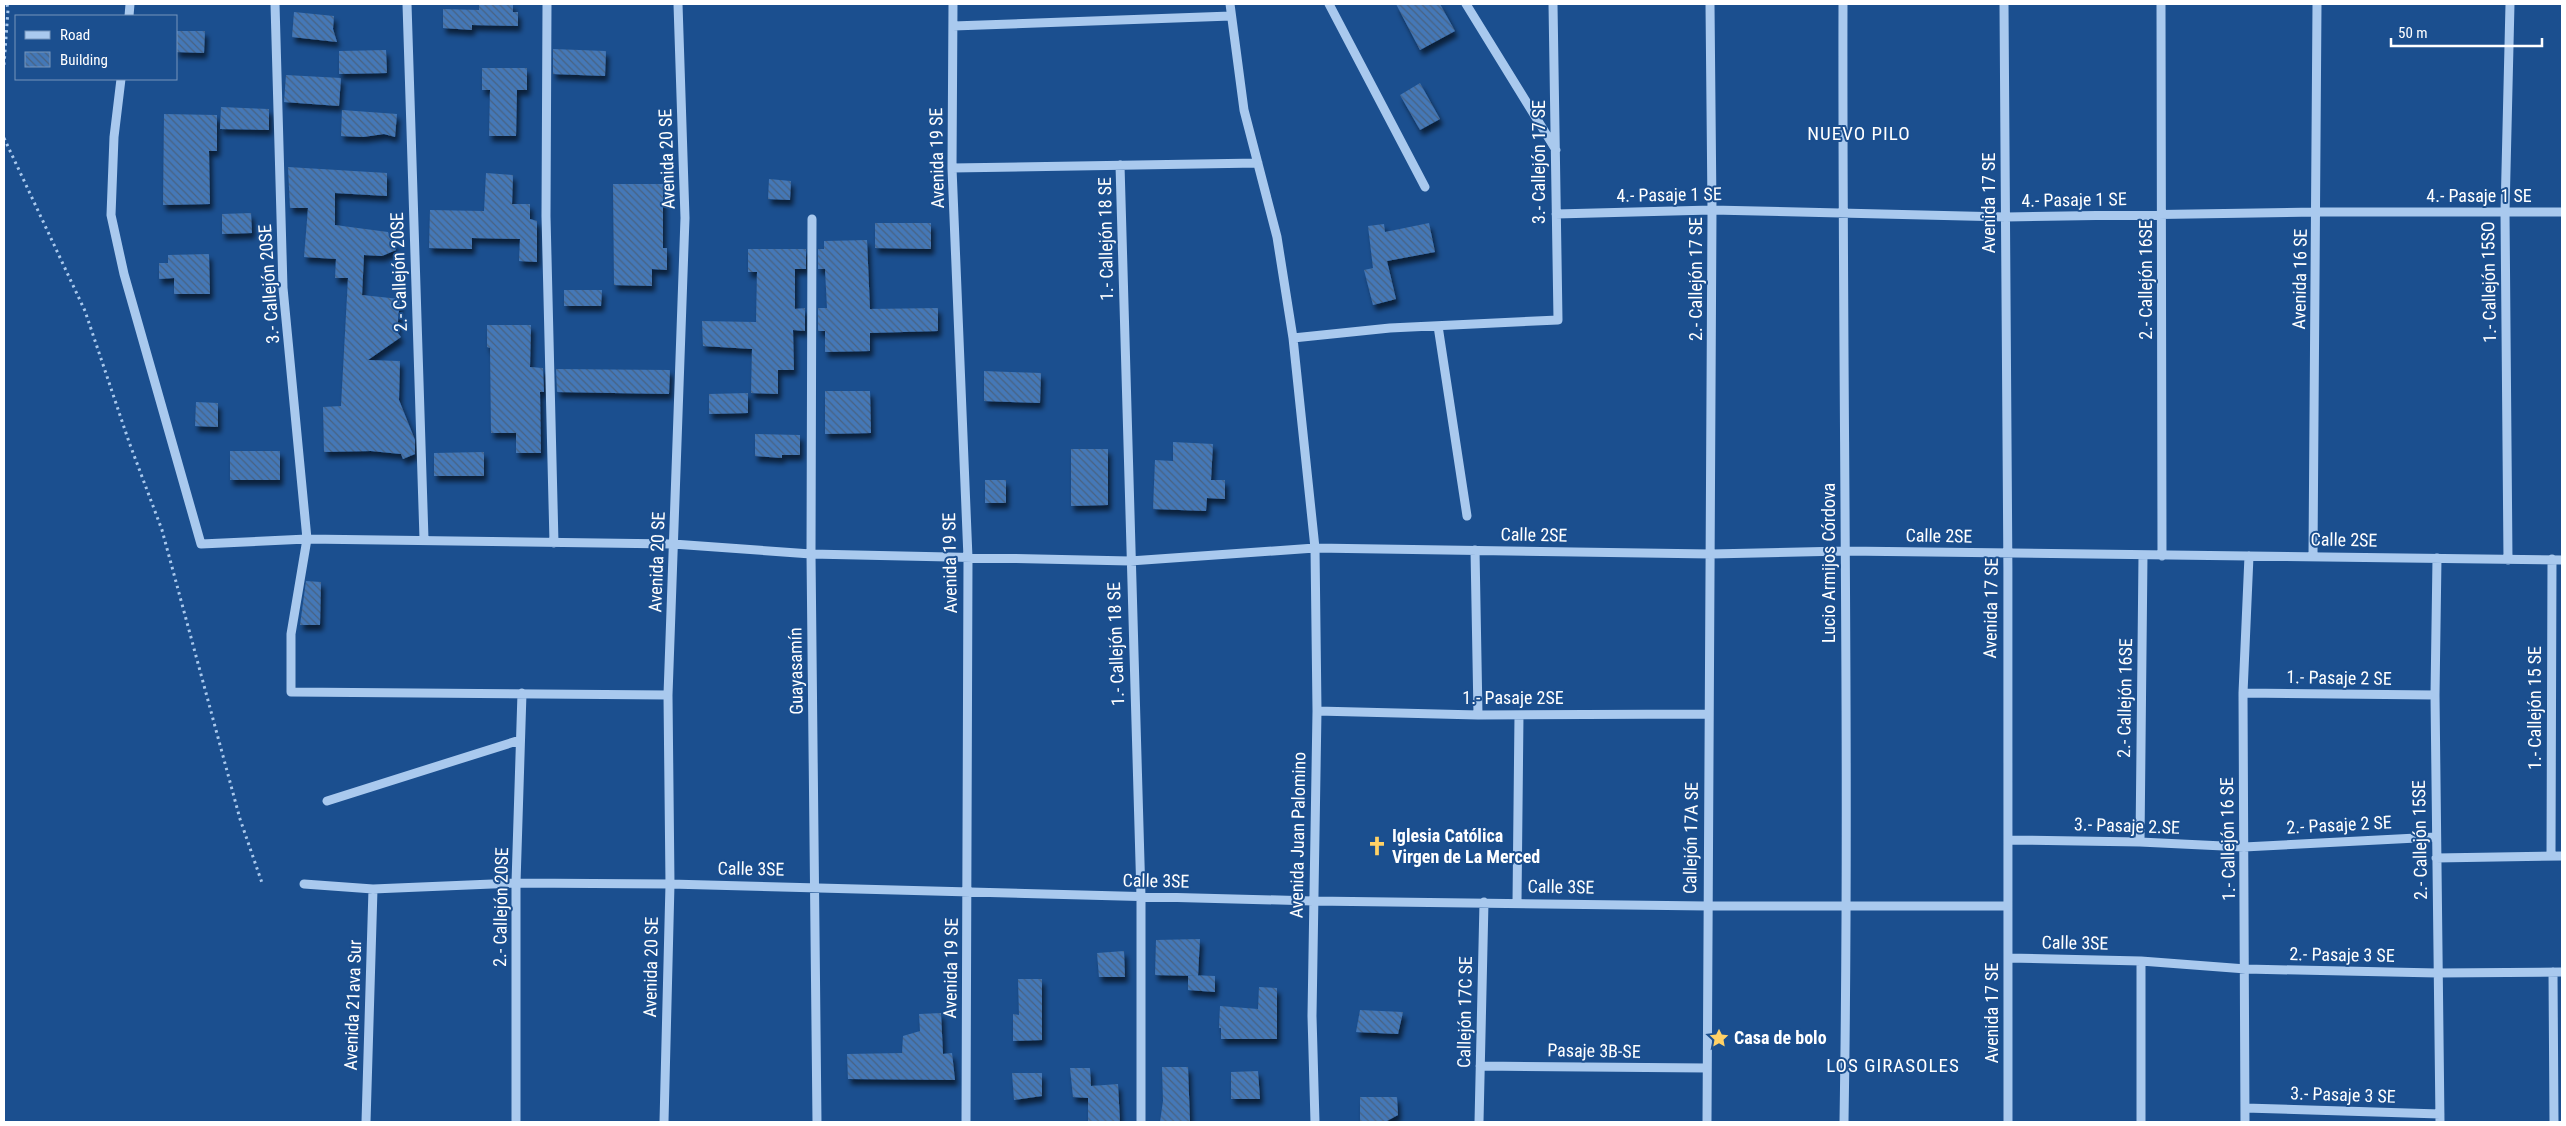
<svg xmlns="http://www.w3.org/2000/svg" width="2566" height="1126" viewBox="0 0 2566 1126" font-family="'Roboto Condensed',sans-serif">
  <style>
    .building { fill: url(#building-back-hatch); filter: url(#shadow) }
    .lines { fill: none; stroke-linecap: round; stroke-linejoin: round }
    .path { stroke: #a9c9ee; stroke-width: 3; stroke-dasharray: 2.5 4; stroke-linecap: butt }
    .minor { stroke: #a9c9ee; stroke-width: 9 }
    .labels { text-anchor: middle; stroke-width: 4; stroke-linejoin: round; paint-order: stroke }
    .street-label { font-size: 18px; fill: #fff; stroke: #1b4f8f }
    .poi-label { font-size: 18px; font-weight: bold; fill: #fff; stroke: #1b4f8f; text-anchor: start }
    .neighbourhood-label { font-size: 19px; letter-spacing: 1px; fill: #fff; stroke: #1b4f8f }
  </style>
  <defs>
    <pattern id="building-back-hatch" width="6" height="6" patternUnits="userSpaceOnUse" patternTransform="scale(1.25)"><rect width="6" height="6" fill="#4478b7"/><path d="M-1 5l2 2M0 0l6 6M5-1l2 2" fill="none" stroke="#486282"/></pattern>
    <filter id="shadow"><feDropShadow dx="3" dy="5.5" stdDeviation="2.5" flood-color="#0009"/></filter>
  </defs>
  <rect width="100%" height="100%" fill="#1b4f8f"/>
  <path class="building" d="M479,4H513V12H518V26L472,25V30L443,28V9L479,10Z
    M1396,4H1440L1455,31L1420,50Z
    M294,12L334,16L333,29L337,42L292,37Z
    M176,31H205L204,53L176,52Z
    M553,49L606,51L605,76L553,74Z
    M386,50L387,73L339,74V51Z
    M482,68H527V90H517L516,136H489L490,90H482Z
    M286,75L341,78L339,106L284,102Z
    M1420,83L1440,119L1420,130L1400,95Z
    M221,107L269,109V130L220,129Z
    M342,110L397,114L395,137L384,134L363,137L341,136Z
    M164,114L217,115V151H209L210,204L163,205Z
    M288,167L387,173V196L335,193V225L388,232L396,250L382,256L364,255L362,295L400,299L397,332L401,337L368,360L400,361L399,400L415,440V454L403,459L401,454L371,451L324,452L323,407L341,406L348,278H335L336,259L304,257L308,208H290Z
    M486,173L513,175L512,204H530V219L537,221V262L519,261L520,239L472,238V249L429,248L430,210L484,211Z
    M769,179L791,181L790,200L768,199Z
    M613,184H663V248H667V270L652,269V286L614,285Z
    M251,213L252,233L222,234V214Z
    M875,223H931V249L875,248Z
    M1429,223L1435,252L1387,261L1396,299L1373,305L1364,270L1373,268L1368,226L1384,224L1385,232Z
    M867,240L870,309L938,308V331L870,333V351L825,352V331H818V308H827L825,269H818V249H824V241Z
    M748,249H806V269H795V309L805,308V331L793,330L794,370H778V394L751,393L752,349L703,346L702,321L756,322L757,272H748Z
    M209,254L210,294H174V278L159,279V263H168V255Z
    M564,290H602L601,306H564Z
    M487,325H531L530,367L543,368L544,392H540L541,453H516V433H491L490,348L487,347Z
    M556,369L670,370L669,394L557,392Z
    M984,371L1041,373L1040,403L984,401Z
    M825,391H870L871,433L825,434Z
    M748,393V413L709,414V394Z
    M196,402L218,403V427L195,426Z
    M755,434L800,435V455H782V458L755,456Z
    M1173,442L1213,444L1211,480H1225V499L1207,498L1206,511L1153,509L1155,460L1173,461Z
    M1071,449H1108V505L1071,506Z
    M230,451H280V480H230Z
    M484,452V476H434V453Z
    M985,480H1006V503H985Z
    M306,581L321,582L320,625H300Z
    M1200,939L1198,976L1155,975L1156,940Z
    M1124,951L1125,977H1099L1097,953Z
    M1188,975L1215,976V992L1188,990Z
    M1018,979H1042V1040L1013,1041V1014L1019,1015Z
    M1259,987L1277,988V1039H1221V1028H1219L1220,1006L1258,1009Z
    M1360,1010L1403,1012L1398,1034L1356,1032Z
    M941,1013L943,1054L952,1053L955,1080L848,1079L847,1054L902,1053L903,1036L920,1031L919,1014Z
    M1162,1067H1188L1190,1122H1160L1163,1101Z
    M1070,1068H1090L1091,1086L1118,1084L1120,1122H1088V1098L1073,1097Z
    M1258,1071L1260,1099H1231V1072Z
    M1012,1073H1042V1096L1014,1100Z
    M1360,1097H1397L1398,1115L1385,1122H1360Z"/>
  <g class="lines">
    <path class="path" d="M4,65L8,10L7,4
      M4,138L85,311L129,442L162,530L240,819L262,883"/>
    <path class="minor" d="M407,4L424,539
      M547,4L546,216L554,543
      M953,4L952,168L968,558L966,1122
      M1230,4L1244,110L1277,237L1293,338L1315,548L1317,711L1312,1016L1315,1122
      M1329,4L1425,187
      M1466,4L1556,150
      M1843,4C1842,377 1850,749 1844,1122
      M2004,4C2008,377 2009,749 2008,1122
      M2161,4L2162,556
      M129,16L130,4
      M953,26L1231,16
      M121,79L114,137L111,215L124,274L201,544L307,539L283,288L275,4
      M1120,165L1141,897V1122
      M952,168L1258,163
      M1556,214L1712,210L2006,217L2317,212H2562
      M812,219L811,554L817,1122
      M1438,326L1467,516
      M1293,338L1390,328L1558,320L1553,4
      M1475,550L1478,715
      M2313,555L2317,4
      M2437,558L2435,695L2440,1122
      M2508,560L2505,212L2510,4
      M2243,693L2435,695
      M668,695L291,692V634L307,539L673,544L811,554L1130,561L1315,548L1711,554L1845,551L2562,560
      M1317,711L1478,715L1709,714
      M327,801L520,740
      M2010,840L2140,842L2244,847L2436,837
      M2140,842L2143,555
      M2551,856L2552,559
      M2436,858L2562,856
      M304,884L373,889L516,883L670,884L1313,901L1707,906H2007
      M1517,902L1519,715
      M2008,958L2141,961L2246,969L2437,973L2562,972
      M2553,972L2554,1122
      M1480,1066L1707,1068
      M2245,1108L2440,1114
      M366,1122L373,889
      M516,1122V883L522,693
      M664,1122L670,884L668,695L685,218L678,4
      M1479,1122L1484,902
      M1707,1122L1712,210L1710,4
      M2141,1122V961
      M2245,1122L2243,693L2249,556"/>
  </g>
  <defs>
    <symbol id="church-bare" viewBox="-9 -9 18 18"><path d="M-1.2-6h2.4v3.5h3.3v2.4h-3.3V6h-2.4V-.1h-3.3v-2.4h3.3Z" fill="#ffd166" stroke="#1b4f8f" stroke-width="2.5" paint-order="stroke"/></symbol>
    <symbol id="sight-bare" viewBox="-9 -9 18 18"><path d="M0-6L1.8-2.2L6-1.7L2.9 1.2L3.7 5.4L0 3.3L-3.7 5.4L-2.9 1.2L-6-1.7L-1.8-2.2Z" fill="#ffd166" stroke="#1b4f8f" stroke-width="2.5" paint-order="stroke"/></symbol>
  </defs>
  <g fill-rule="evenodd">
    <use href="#church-bare" x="1363" y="832" width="28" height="28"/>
    <use href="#sight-bare" x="1705" y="1024" width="28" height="28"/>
  </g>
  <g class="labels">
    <g class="street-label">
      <text transform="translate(937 158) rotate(-91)" y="6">Avenida 19 SE</text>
      <text transform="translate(667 159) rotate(-92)" y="6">Avenida 20 SE</text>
      <text transform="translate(1539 162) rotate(-90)" y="6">3.- Callejón 17 SE</text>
      <text transform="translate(1669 195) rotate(-1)" y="6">4.- Pasaje 1 SE</text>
      <text x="2479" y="202">4.- Pasaje 1 SE</text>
      <text transform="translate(2074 200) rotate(-1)" y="6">4.- Pasaje 1 SE</text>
      <text transform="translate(1989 203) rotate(-90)" y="6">Avenida 17 SE</text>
      <text transform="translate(1106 239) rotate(-91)" y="6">1.- Callejón 18 SE</text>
      <text transform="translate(399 272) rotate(-92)" y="6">2.- Callejón 20SE</text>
      <text transform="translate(1696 279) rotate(-90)" y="6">2.- Callejón 17 SE</text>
      <text transform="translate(2300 279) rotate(-89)" y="6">Avenida 16 SE</text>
      <text transform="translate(2146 280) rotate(-90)" y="6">2.- Callejón 16SE</text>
      <text transform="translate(2489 282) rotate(-91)" y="6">1.- Callejón 15SO</text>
      <text transform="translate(269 284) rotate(-94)" y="6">3.- Callejón 20SE</text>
      <text transform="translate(1534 535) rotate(1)" y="6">Calle 2SE</text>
      <text transform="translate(1939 536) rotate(1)" y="6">Calle 2SE</text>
      <text transform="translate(2344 540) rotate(1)" y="6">Calle 2SE</text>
      <text transform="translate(657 562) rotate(-88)" y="6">Avenida 20 SE</text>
      <text transform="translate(950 563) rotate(-91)" y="6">Avenida 19 SE</text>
      <text transform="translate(1829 563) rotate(-90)" y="6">Lucio Armijos Córdova</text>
      <text transform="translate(1991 608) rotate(-89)" y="6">Avenida 17 SE</text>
      <text transform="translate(1116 644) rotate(-92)" y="6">1.- Callejón 18 SE</text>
      <text transform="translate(796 671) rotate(-91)" y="6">Guayasamín</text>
      <text transform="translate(2339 678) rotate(1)" y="6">1.- Pasaje 2 SE</text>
      <text x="1513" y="704">1.- Pasaje 2SE</text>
      <text transform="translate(2125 698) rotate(-89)" y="6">2.- Callejón 16SE</text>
      <text transform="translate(2535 708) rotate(-90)" y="6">1.- Callejón 15 SE</text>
      <text transform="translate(2339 825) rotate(-3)" y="6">2.- Pasaje 2 SE</text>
      <text transform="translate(2127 826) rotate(2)" y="6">3.- Pasaje 2.SE</text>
      <text transform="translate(1298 835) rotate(-89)" y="6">Avenida Juan Palomino</text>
      <text transform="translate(1691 838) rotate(-89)" y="6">Callejón 17A SE</text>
      <text transform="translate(2228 839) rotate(-91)" y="6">1.- Callejón 16 SE</text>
      <text transform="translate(2420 840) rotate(-91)" y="6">2.- Callejón 15SE</text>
      <text transform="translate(751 869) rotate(1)" y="6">Calle 3SE</text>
      <text transform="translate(1156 881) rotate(1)" y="6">Calle 3SE</text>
      <text transform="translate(1561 887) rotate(1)" y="6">Calle 3SE</text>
      <text transform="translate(501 907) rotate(-89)" y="6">2.- Callejón 20SE</text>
      <text transform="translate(2075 943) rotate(1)" y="6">Calle 3SE</text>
      <text transform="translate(2342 955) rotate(1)" y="6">2.- Pasaje 3 SE</text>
      <text transform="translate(651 967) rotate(-89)" y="6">Avenida 20 SE</text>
      <text transform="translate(951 968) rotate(-89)" y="6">Avenida 19 SE</text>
      <text transform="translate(353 1005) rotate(-88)" y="6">Avenida 21ava Sur</text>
      <text transform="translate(1465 1012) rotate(-89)" y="6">Callejón 17C SE</text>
      <text transform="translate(1992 1013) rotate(-90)" y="6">Avenida 17 SE</text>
      <text transform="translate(1594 1051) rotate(1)" y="6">Pasaje 3B-SE</text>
      <text transform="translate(2343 1095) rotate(2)" y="6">3.- Pasaje 3 SE</text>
    </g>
    <g class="poi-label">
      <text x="1392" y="842">Iglesia Católica<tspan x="1392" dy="21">Virgen de La Merced</tspan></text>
      <text x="1734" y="1044">Casa de bolo</text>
    </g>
    <g class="neighbourhood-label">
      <text x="1859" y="140">NUEVO PILO</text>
      <text x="1893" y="1072">LOS GIRASOLES</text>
    </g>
  </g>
  <rect width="2566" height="1126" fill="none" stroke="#ffffff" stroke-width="10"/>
  <rect x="15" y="15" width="162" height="65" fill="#1b4f8f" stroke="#7695bc"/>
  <rect x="25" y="31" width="25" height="8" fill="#a9c9ee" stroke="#7695bc"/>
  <text x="60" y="40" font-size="15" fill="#ffffff">Road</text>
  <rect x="25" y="52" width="25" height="15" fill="url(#building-back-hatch)" stroke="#7695bc"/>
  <text x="60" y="65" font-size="15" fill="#ffffff">Building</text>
  <path d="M2391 38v8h151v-8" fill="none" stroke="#ffffff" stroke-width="2.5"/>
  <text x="2398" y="38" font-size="15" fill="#ffffff" stroke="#1b4f8f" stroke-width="4" paint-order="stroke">50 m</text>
</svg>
